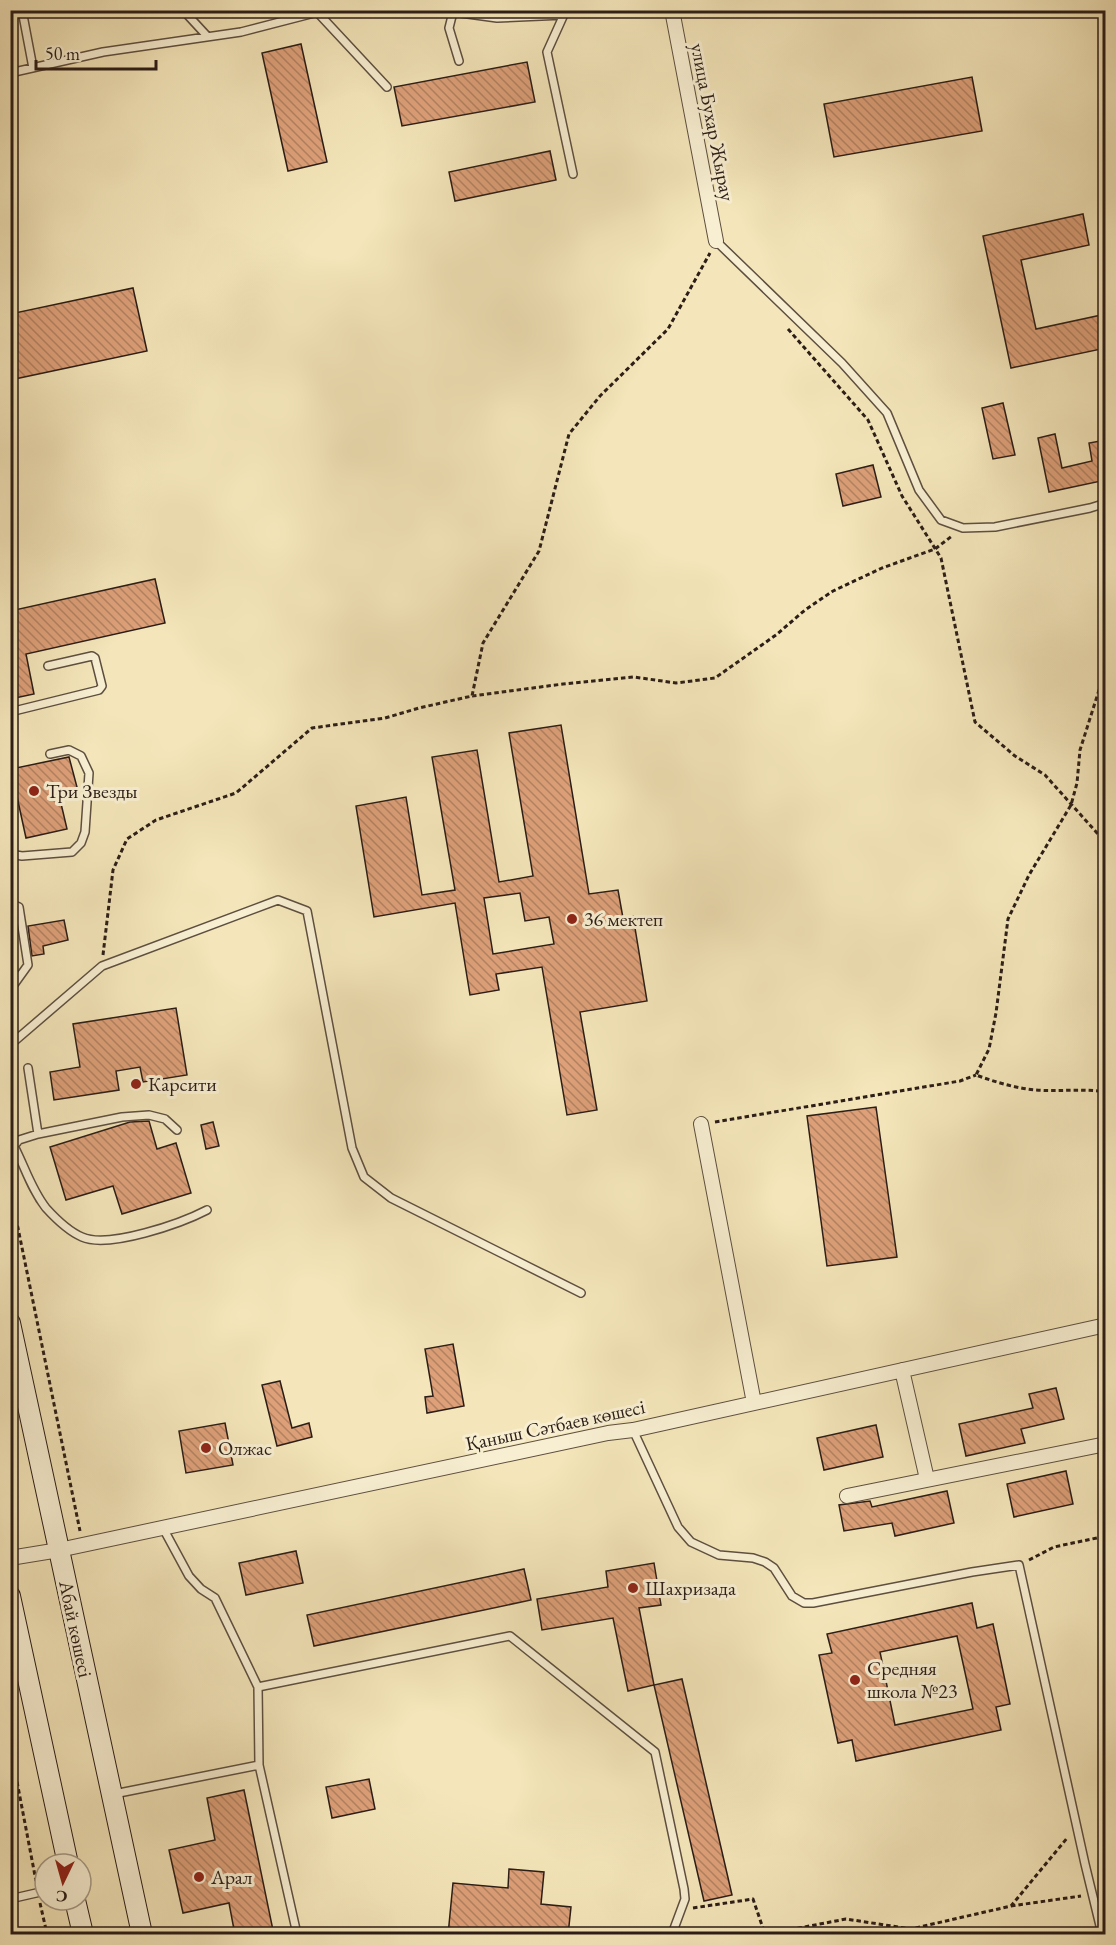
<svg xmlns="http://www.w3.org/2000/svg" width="1116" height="1945" viewBox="0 0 1116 1945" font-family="'EB Garamond',serif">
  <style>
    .building { fill: url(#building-back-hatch); stroke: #2b1d17; stroke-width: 1.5; fill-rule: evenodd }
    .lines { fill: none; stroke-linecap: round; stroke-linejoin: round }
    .lane-casing { stroke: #5d4f40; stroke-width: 10 }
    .street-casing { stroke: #5d4f40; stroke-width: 16 }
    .secondary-casing { stroke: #2b1d17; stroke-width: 22 }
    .path { stroke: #2b1d17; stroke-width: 3; stroke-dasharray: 4.5 3; stroke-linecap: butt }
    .lane { stroke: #f8efd2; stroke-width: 7 }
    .street { stroke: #f8efd2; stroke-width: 14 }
    .secondary { stroke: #f8efd2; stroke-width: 20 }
    .poi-dot { fill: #8f2418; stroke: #f8efd2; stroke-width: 2 }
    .labels { text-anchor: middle; stroke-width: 6; stroke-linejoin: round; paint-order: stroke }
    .street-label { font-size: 20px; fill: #2b1d17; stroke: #f8efd2 }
    .poi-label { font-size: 20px; fill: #2b1d17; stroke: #f8efd2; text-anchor: start }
  </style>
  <defs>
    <pattern id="building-back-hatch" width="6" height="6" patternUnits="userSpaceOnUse" patternTransform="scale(1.5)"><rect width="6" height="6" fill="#dda079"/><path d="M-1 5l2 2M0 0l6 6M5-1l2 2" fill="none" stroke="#b38262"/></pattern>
  </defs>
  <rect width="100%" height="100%" fill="#f4e6ba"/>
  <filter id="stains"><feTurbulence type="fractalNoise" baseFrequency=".00333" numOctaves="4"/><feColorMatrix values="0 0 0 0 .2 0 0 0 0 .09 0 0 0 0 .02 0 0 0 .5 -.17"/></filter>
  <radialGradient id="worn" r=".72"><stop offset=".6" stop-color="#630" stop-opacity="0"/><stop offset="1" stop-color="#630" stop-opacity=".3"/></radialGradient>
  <path class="building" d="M301,44L327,162L288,171L262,53Z
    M527,62L535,102L402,126L394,87Z
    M972,77L982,131L834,157L824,104Z
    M550,151L556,180L455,201L449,172Z
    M1083,214L1089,245L1021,260L1036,329L1106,314V348L1011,368L983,236Z
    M133,288L147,351L10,380V314Z
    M1003,403L1015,455L993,459L982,408Z
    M1055,434L1062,468L1092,461L1089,443L1106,440V480L1049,492L1038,438Z
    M873,465L881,497L843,506L836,474Z
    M155,579L165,623L26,654L34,694L10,699V611Z
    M561,725L589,894L618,890L623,918L633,916L647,1001L580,1012L597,1110L567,1115L542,967L496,974L499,990L470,995L455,903L374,917L356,806L406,797L422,895L455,890L432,757L477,750L499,882L533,876L509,733ZM520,893L525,921L549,917L554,944L493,954L484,898Z
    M69,757L78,791L59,795L67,829L26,838L11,769Z
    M64,920L68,940L43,946L44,954L32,956L28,926Z
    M176,1008L187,1075L143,1082L140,1067L116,1071L119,1090L54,1100L50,1072L80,1067L73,1024Z
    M876,1107L897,1257L827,1266L807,1116Z
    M149,1121L157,1149L176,1143L191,1193L122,1214L113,1186L66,1200L50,1147L130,1122Z
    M213,1122L219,1146L206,1149L201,1125Z
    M453,1344L464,1406L427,1413L425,1397L433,1396L425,1349Z
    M280,1381L292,1428L309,1423L312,1437L277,1446L262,1385Z
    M1056,1388L1064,1419L1021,1429L1025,1443L966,1456L959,1424L1033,1408L1029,1394Z
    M225,1423L233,1465L186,1473L179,1431Z
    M876,1425L883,1457L824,1470L817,1438Z
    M1066,1471L1073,1504L1014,1517L1007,1484Z
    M947,1491L954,1523L895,1536L892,1523L844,1531L839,1505L870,1501L872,1507Z
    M296,1551L303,1583L246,1595L239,1563Z
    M654,1563L661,1605L639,1608L654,1685L628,1691L613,1618L542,1630L537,1599L608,1587L606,1571Z
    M524,1569L531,1600L314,1646L307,1615Z
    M972,1603L977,1628L993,1624L1010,1704L996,1707L1001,1730L856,1761L852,1740L838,1743L819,1655L832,1653L827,1634ZM957,1636L973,1709L895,1725L880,1652Z
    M682,1679L732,1895L704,1901L654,1685Z
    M369,1779L375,1809L332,1818L326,1787Z
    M244,1790L274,1935H235L229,1903L183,1913L169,1850L215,1840L207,1798Z
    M509,1869L544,1872L541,1904L571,1907L568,1935H448L453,1883L508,1888Z"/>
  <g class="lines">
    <defs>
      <path id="lane" d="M22,10L33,68
        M183,10L207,36
        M453,10V12L497,18L564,15
        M566,10L547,52L573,174
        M453,12L449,28L459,61
        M318,13L387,87
        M10,73L103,52L241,32L326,10
        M716,241L842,363L887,413L919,490L941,520L963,528L995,527L1090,508L1106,503
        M10,712L99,690L102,686L95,658L92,656L48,666
        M10,854L22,856L72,852L81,843L85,832L89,773L81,756L69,750L50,754
        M10,903L19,907L28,965L10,990
        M10,1045L102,966L278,900L307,911L352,1148L364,1177L391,1198L581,1293
        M28,1068L38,1134
        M10,1144L14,1146C25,1167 31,1189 46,1208C56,1219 68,1231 82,1237C109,1249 182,1223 207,1210
        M14,1146L19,1140L38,1134L122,1117L149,1115L165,1119L177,1130
        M633,1430L678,1527L691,1542L719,1555L753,1558L765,1562L774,1568L792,1596L804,1603H813L972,1572L1019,1565L1085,1864L1102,1934
        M163,1528L189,1576L201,1589L215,1598L258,1687L259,1765
        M258,1687L510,1636L655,1752L684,1889L685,1899L672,1934
        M114,1794L259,1765L297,1934
        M10,1899L45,1891"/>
      <path id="street" d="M672,10L716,241
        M701,1124L754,1403
        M902,1370L927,1479
        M847,1496L1106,1444
        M10,1558L59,1550L608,1433L633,1430L1106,1325"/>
      <path id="secondary" d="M10,1323L142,1934
        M10,1596L68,1864
        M75,1900L83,1934"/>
    </defs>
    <use href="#lane" class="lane-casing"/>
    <use href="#street" class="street-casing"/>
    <use href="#secondary" class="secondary-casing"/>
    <path class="path" d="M788,329L868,420L902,496L941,558L975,722L1015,756L1045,775L1106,843
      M1106,557V565
      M1106,668L1080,750L1077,783L1071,805L1029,875L1008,919L996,1013L989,1049L976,1075C995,1082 1015,1088 1035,1090C1059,1092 1082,1088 1106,1092
      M472,696L563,684L634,677L676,683L715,678L776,635L805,610L833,591L882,568L935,549L952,536
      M103,955L113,870L127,839L156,820L236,793L312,728L385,718L419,708L472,696L483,643L539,551L569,434L600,396L668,329L710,253
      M715,1122L960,1081L976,1075
      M10,1189L80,1531
      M1029,1560L1054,1547L1106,1536
      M10,1745L36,1881
      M40,1903L47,1934
      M1011,1906L1081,1896
      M693,1908L753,1899L765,1934
      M768,1934L846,1919L911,1929L1011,1906L1068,1837"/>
    <use href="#lane" class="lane"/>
    <use href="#street" class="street"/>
    <use href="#secondary" class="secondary"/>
  </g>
  <g class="poi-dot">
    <circle cx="34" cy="791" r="6"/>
    <circle cx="572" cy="919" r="6"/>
    <circle cx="136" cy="1084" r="6"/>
    <circle cx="206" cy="1448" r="6"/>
    <circle cx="633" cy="1588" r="6"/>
    <circle cx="855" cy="1680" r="6"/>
    <circle cx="199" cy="1877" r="6"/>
  </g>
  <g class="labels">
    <g class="street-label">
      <text transform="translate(713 122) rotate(79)" y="7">улица Бухар Жырау</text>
      <text transform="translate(555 1425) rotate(-12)" y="7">Қаныш Сәтбаев көшесі</text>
      <text transform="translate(76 1629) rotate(78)" y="7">Абай көшесі</text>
    </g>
    <g class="poi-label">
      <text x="46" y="798">Три Звезды</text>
      <text x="584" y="926">36 мектеп</text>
      <text x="148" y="1091">Карсити</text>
      <text x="218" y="1455">Олжас</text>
      <text x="645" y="1595">Шахризада</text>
      <text x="867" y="1675">Средняя<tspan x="867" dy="23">школа №23</tspan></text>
      <text x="211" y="1884">Арал</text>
    </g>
  </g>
  <rect width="1116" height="1945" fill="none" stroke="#f4e6ba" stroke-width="36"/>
  <rect x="12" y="12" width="1092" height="1921" fill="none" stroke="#2b1d17" stroke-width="3"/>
  <rect x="18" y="18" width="1080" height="1909" fill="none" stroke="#2b1d17" stroke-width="1.5"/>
  <g transform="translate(63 1882) rotate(185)"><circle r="28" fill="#f8efd2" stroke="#a69b87" stroke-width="1.5"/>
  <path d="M0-4.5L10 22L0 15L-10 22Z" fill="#8f2418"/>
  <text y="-9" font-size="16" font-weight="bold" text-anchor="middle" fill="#2b1d17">С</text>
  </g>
  <path d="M36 60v9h120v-9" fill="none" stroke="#2b1d17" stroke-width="3"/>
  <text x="45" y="60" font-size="18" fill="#2b1d17" stroke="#f8efd2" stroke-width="4.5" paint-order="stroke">50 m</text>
  <rect width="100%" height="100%" filter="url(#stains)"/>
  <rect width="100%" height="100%" fill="url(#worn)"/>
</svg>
